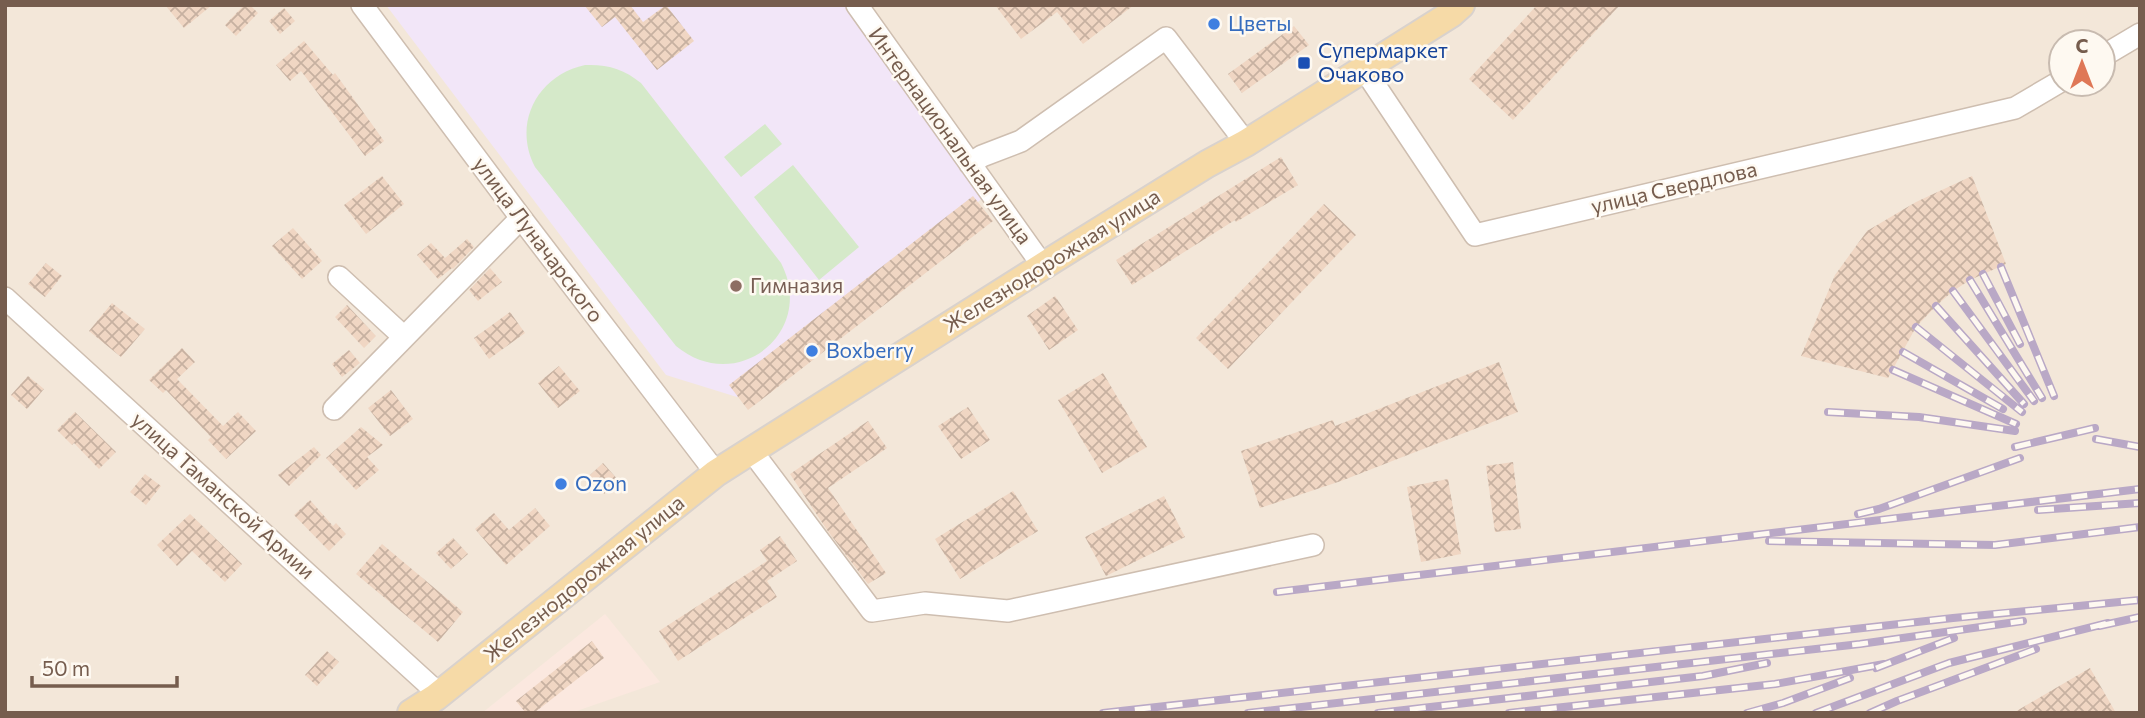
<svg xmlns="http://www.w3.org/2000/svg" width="2145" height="718" viewBox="0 0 2145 718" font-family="Commissioner,sans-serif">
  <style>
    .residential { fill: #f3e7d9; fill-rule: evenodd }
    .commercial { fill: #fbe8df }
    .education { fill: #f2e6f8 }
    .green { fill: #d5e9c9 }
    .building { fill: url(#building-cross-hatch) }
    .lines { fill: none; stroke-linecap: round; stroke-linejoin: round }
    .minor-casing { stroke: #cebeb0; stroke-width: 24 }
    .major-casing { stroke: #d9d2cd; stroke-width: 30 }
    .minor { stroke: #fff; stroke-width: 21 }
    .major { stroke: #f6daa7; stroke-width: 26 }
    .rail-casing { stroke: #b9a8c6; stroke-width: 8 }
    .rail { stroke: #fef9f1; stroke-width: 5; stroke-dasharray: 16; stroke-linecap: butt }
    .shop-dot { fill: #3f7fe0; stroke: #fef9f1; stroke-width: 2.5 }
    .transit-dot { fill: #1a4fb4; stroke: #fef9f1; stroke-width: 2.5 }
    .education-dot { fill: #8d6e63; stroke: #fef9f1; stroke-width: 2.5 }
    .labels { text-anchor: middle; stroke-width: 5; stroke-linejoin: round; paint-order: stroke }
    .shop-label { font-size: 21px; fill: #366cbe; stroke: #fef9f1; text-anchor: start }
    .transit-label { font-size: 21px; fill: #164399; stroke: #fef9f1; text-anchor: start }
    .street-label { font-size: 21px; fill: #765d4e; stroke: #fef9f1 }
    .education-label { font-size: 21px; fill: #785e54; stroke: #fef9f1; text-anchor: start }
  </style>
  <defs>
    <pattern id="building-cross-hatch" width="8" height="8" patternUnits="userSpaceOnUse" patternTransform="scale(1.75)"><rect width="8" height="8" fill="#f0d6c3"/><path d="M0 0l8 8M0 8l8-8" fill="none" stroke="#c7b1a1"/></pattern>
  </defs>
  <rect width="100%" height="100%" fill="#fcf5ea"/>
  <path class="residential" d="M5,5H2140V713H5ZM2061,42H2103V84H2061Z"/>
  <path class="commercial" d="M605,614L660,682L571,713H482Z"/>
  <path class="education" d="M386,5H845L984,197L737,397L666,375Z"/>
  <path class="green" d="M585,65C607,64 624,69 641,83L781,263C817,333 736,396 676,346L535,167C512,123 538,75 585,65Z
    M765,124L782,144L741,177L724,157Z
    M793,165L859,247L819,280L754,197Z"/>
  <path class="building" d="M165,5H212L184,28Z
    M244,5H250L258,13L236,36L225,25Z
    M584,5H630L643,22L666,5L694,41L657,70L615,17L602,27Z
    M995,5H1134L1083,44L1057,12L1021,39Z
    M1537,5H1620L1513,120L1469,79Z
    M284,8L295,21L280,34L269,21Z
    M1294,26L1309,45L1242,93L1228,74Z
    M304,41L333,75L335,73L384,141L365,156L301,71L290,81L276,65Z
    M1281,157L1298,185L1236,222L1235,220L1132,285L1116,260Z
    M382,176L404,204L366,234L344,205Z
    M1972,176L2006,264L1970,280L1953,291L1936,306L1916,327L1888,378L1801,356L1835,275L1867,231L1916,202Z
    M973,196L993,221L748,410L729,385Z
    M1324,204L1356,235L1228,369L1196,338Z
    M293,228L322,261L302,279L272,246Z
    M467,239L474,247L453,269L452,268L438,279L417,255L431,243L445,258Z
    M46,263L62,276L45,297L28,284Z
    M490,268L502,282L478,301L469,290Z
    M1055,296L1078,330L1049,350L1027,316Z
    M112,303L145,329L121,357L89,331Z
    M347,305L376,336L364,348L335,317Z
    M510,312L525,333L489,359L474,338Z
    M182,348L195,362L177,379L223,426L238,412L256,431L226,459L208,440L211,437L166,390L163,393L149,380Z
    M349,350L360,363L342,377L332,364Z
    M1499,362L1518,412L1341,481L1260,508L1241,451L1333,420L1335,426Z
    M559,366L580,391L558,408L538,383Z
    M1103,373L1147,447L1102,473L1058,400Z
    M28,376L44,389L27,409L11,395Z
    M391,390L413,419L390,436L368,408Z
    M968,407L990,440L961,459L938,426Z
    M75,412L116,452L99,469L74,443L72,445L57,430Z
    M868,421L887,448L828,488L886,573L868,584L827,530L790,474Z
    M361,427L383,445L367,457L379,470L356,490L326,458Z
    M314,447L321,455L289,486L278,475Z
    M1513,462L1521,529L1495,532L1486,466Z
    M603,463L619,481L604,494L589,476Z
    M145,474L161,486L146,505L130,492Z
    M1448,479L1461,554L1421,562L1407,487Z
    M1013,491L1038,531L960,579L935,539Z
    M1164,496L1185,537L1106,576L1085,537Z
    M310,500L333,526L336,523L346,534L329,551L294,515Z
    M535,508L550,526L506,565L475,529L494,513L509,530Z
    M190,514L242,564L225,582L192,551L177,566L157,545Z
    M780,536L797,561L767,581L777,597L678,661L659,631L767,561L760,550Z
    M453,538L468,554L451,569L436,553Z
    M382,544L463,612L438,642L356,574Z
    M592,641L604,658L534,713H526L516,701Z
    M327,651L339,662L317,686L305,675Z
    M2090,668L2116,713H2013Z"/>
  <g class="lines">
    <defs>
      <path id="minor" d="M362,5L521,218L716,473
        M857,5L1043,266
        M2103,56L2140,34
        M1364,69L1475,235L2015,108L2061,81
        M970,164L982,156L1021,141L1166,38L1246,143
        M339,277L404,337
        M5,298L439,694
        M334,409L521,218
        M751,450L872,611L925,603L1008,611L1313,545"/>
      <path id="major" d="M411,713L436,697L716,473L1054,259L1207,164L1246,143L1451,14L1461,5"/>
    </defs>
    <use href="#minor" class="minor-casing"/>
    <use href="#major" class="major-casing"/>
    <use href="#minor" class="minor"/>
    <use href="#major" class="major"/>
    <defs>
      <path id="rail" d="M2001,267L2054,396
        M1983,274L2020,344
        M1970,280L2042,398
        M1953,291L2034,401
        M1936,306L2024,404
        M1916,327L2022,412
        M1903,352L2003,409
        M1893,370L2016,424
        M1828,412L1919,417L2015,431
        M2096,439L2140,447
        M2015,447L2095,428
        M2038,510L2140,503
        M1858,514L1879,509L2020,458
        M1769,541L1995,545L2140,527
        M1277,592L2140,489
        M2099,626L2140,617
        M1876,668L1954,638
        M1103,713L1953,618L2140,600
        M1248,713L1860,644L2023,621
        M1378,713L1703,676L1767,663
        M1509,713L1775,684L1884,664
        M1747,713L1783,703L1850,678
        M1816,713L1949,663L2108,623
        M1870,713L1897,701L2036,649"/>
    </defs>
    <use href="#rail" class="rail-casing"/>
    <use href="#rail" class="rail"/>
  </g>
  <g class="shop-dot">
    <circle cx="1214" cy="24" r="7"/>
    <circle cx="812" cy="351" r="7"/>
    <circle cx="561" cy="484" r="7"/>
  </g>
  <rect class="transit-dot" x="1297" y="56" width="14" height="14" rx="3.5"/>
  <circle class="education-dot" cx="736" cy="286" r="7"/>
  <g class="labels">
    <g class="shop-label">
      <text x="1228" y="31">Цветы</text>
      <text x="826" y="358">Boxberry</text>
      <text x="575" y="491">Ozon</text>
    </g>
    <g class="transit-label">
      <text x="1318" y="58">Супермаркет<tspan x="1318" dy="24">Очаково</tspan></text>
    </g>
    <g class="street-label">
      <text transform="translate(950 136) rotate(54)" y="7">Интернациональная улица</text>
      <text transform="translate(1674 188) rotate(-13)" y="7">улица Свердлова</text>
      <text transform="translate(538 240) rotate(53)" y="7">улица Луначарского</text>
      <text transform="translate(1052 261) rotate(-32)" y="7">Железнодорожная улица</text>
      <text transform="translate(223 496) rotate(42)" y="7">улица Таманской Армии</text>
      <text transform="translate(584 579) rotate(-39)" y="7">Железнодорожная улица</text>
    </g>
    <g class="education-label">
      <text x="750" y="293">Гимназия</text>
    </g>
  </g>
  <rect width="2145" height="718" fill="none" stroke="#765d4e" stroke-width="14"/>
  <g transform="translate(2082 63)"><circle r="33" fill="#fef9f1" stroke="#c8bbb0" stroke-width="2"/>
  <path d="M0-5L12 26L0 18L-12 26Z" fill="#df7756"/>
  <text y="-10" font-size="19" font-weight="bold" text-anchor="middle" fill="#765d4e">С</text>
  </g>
  <path d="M32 676v10h145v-10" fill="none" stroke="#765d4e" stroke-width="3.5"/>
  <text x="42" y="676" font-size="21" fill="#765d4e" stroke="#fef9f1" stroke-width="5" paint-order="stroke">50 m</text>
</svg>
